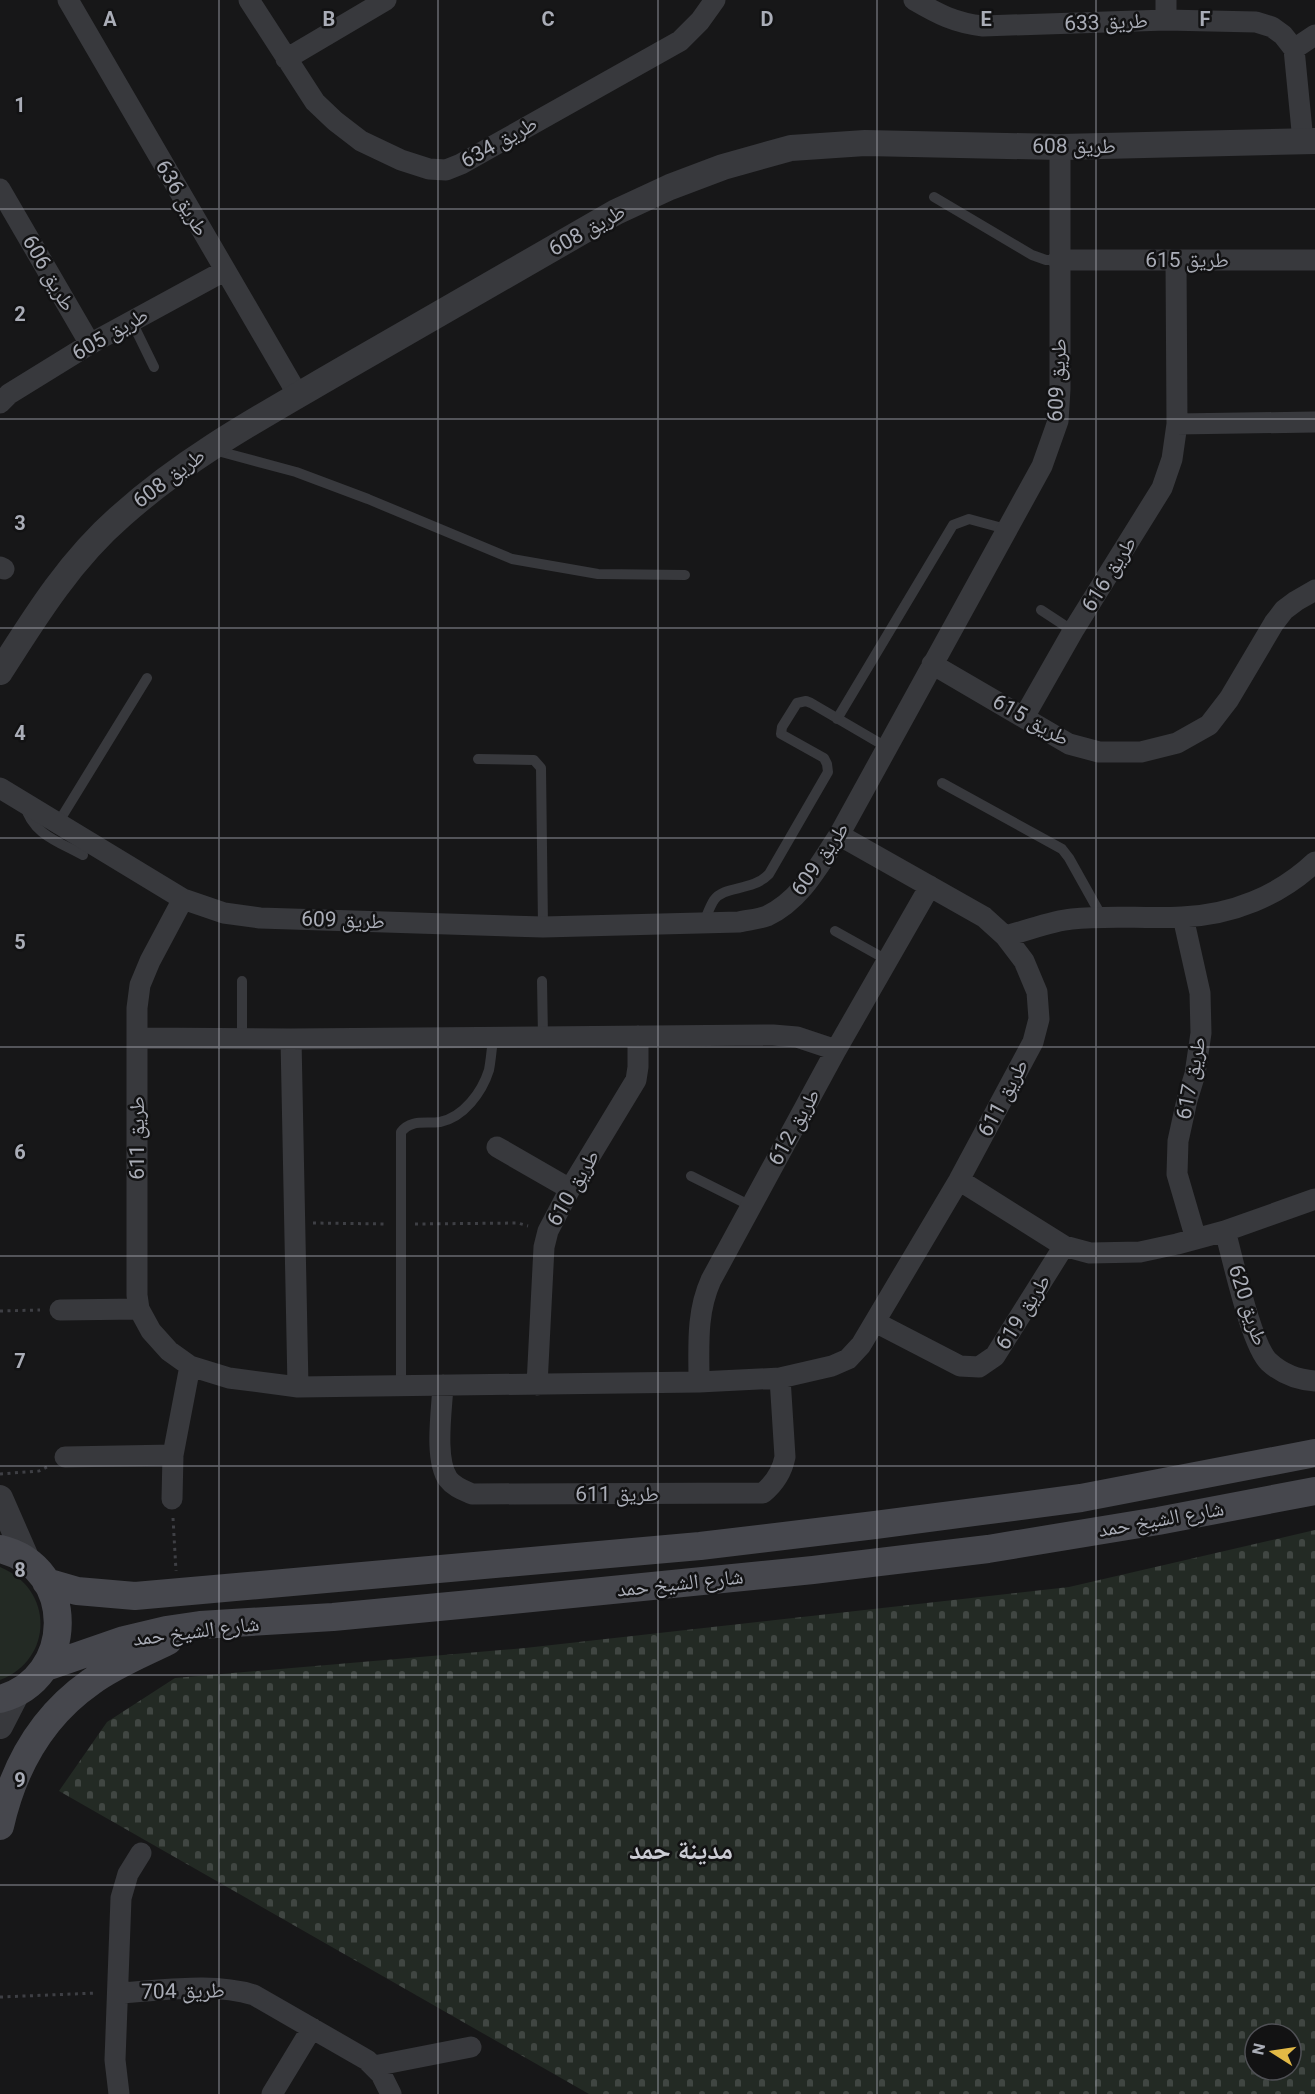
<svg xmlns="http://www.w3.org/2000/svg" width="1315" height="2094" viewBox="0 0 1315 2094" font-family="Roboto,'Noto Naskh Arabic',sans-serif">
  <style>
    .grass { fill: #232a24 }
    .cemetery { fill: url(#cemetery-stones); fill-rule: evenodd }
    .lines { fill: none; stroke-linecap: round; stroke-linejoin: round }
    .path { stroke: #3e3f44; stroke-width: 3; stroke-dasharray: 3 4.5; stroke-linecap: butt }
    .service { stroke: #38393d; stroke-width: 10 }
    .minor { stroke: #38393d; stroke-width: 21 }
    .tertiary { stroke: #38393d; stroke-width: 26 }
    .secondary { stroke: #46474d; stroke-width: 28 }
    .grid { fill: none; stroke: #aaadb7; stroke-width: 1.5; stroke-opacity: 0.55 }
    .labels { text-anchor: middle; stroke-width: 5; stroke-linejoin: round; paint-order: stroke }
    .street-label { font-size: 21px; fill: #aaadb7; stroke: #121213 }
    .district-label { font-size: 27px; font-weight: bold; fill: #cbccd4; stroke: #121213 }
    .grid-label { font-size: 20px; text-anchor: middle; font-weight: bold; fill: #aaadb7; stroke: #121213; stroke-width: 5; stroke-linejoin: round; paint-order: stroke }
  </style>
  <defs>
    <pattern id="cemetery-stones" width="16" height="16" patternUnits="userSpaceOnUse" patternTransform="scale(1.5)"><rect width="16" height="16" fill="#232a24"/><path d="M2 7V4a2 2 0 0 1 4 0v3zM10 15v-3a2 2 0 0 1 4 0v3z" fill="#404642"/></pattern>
  </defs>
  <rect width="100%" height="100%" fill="#171718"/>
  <path class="grass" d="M0,1567C54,1589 54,1659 0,1680Z"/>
  <path class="cemetery" d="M1315,1530V2094H589L59,1791L107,1722L175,1678L525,1648L1069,1587ZM1255,2034H1291V2070H1255Z"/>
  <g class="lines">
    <path class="path" d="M313,1223L388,1224
      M415,1224L518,1223L528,1226
      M0,1311L40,1310
      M0,1474L39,1471L47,1467
      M173,1518L176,1571
      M0,1997L97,1993"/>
    <path class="service" d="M934,197L1032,255L1046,260H1058
      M132,322L154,367
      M214,450L296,472L368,499L512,559L598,574L685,575
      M1041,610L1073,631
      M837,719L953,525L969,519L1006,529
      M478,759L534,760L541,768L543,927
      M942,783L1062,849L1069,858L1102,917
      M25,805C32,834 59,842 83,855
      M58,823L147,678
      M704,922C707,915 710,906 714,900C724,885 752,892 769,874L828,772L827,764L824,758L781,734L782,727L797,703L806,701L811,703L888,748
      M835,931L887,960
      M542,981L543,1037
      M242,1038V981
      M691,1176L751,1206
      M401,1386V1132C411,1119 425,1124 440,1122C464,1117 482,1092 489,1070C491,1059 492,1048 493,1037"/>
    <path class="minor" d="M68,0L298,395
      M249,0L315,102L335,121L361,141L401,160L429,169L446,170L461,164L680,41L700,21L715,0
      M914,0C938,14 955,23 983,26L1166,20L1256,22L1272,27L1283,35L1294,49
      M1166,0V20
      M286,59L386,0
      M1303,141L1294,49L1315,35
      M0,189L90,344
      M1058,260H1315
      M0,403L9,394L90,344L224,271
      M1177,424L1315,422
      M0,567L4,569
      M932,664L1069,744L1099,752H1141L1177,743L1209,725L1229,699L1274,623L1284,610L1296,601L1315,590
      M1024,717L1073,631L1162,488L1172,459L1177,424L1176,260
      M0,788L183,899L224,913L260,918L543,927L739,922C748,920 759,919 767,916C801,900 819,865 839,835L1042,466L1058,421L1060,389V147
      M183,899L150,961L140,985L137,1008V1295L139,1309L151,1331L169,1351L190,1366L229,1378L298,1387L699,1382L780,1378L832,1366L848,1359L861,1345L959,1180L1033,1042L1039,1019L1037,992L1024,961L1005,936L984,917L839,835
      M1183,917L1200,993L1201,1033L1195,1074L1187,1100L1178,1141L1177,1174L1196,1239
      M1005,936C1027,931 1050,921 1072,919C1108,915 1146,919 1182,917C1232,915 1279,896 1315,862
      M137,1038L291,1039L773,1035L797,1037L836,1050
      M291,1039L298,1387
      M497,1147L570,1189
      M959,1180L1064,1246L1090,1253L1140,1252L1177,1244L1225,1231L1315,1199
      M1225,1231C1233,1259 1251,1345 1269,1362C1282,1374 1298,1380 1315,1381
      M60,1310L139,1309
      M875,1322L960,1366L979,1367L995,1356L1064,1246
      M699,1382C699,1347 696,1313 711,1280L836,1050L930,886
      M443,1385C442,1409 434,1459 448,1479C454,1487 463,1490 472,1494L763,1493C775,1483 782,1472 785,1457L780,1378
      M537,1385L544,1247L548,1231L570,1189L636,1080L638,1067V1036
      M65,1457L173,1455L190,1366
      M172,1499L173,1455
      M118,1993C162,1991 211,1982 254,1995L367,2060L381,2074L391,2094
      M374,2066L471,2047
      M119,2094L115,2060L121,1898L128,1874L141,1853
      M272,2094L312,2028"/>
    <path class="tertiary" d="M0,672C36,615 71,559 122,515C189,455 268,413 345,368C435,316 526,264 616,212L670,187L723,167L791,148L865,143L1060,147L1315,141
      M0,1498L28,1562
      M0,1726L17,1693"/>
    <path class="secondary" d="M0,1549C78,1567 76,1679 0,1699
      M46,1582L77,1591L135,1596L700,1546L875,1525L1081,1498L1315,1453
      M46,1667L124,1640L166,1630L200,1625L333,1617L481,1603L813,1570L988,1549L1158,1521L1315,1491
      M0,1826C13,1768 41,1717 91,1682C114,1665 142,1654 168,1641"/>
  </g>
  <path class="grid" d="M219,0V2094M438,0V2094M658,0V2094M877,0V2094M1096,0V2094M0,209H1315M0,419H1315M0,628H1315M0,838H1315M0,1047H1315M0,1256H1315M0,1466H1315M0,1675H1315M0,1885H1315"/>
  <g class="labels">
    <g class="street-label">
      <text transform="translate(1106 22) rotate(-2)" y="7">طريق 633</text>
      <text transform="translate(499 142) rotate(-29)" y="7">طريق 634</text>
      <text x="1074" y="153">طريق 608</text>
      <text transform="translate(182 198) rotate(60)" y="7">طريق 636</text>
      <text transform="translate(587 230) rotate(-29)" y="7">طريق 608</text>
      <text x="1187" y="267">طريق 615</text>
      <text transform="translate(49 273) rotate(60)" y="7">طريق 606</text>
      <text transform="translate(110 334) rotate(-30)" y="7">طريق 605</text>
      <text transform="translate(1057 380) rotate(-87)" y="7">طريق 609</text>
      <text transform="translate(169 478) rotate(-37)" y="7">طريق 608</text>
      <text transform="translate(1109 574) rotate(-58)" y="7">طريق 616</text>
      <text transform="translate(1031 720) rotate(29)" y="7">طريق 615</text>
      <text transform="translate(820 859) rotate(-55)" y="7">طريق 609</text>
      <text transform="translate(343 920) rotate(2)" y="7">طريق 609</text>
      <text transform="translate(1191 1078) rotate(-79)" y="7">طريق 617</text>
      <text transform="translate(1003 1098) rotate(-62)" y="7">طريق 611</text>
      <text transform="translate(794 1127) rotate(-61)" y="7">طريق 612</text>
      <text transform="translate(137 1138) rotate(-90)" y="7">طريق 611</text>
      <text transform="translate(573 1188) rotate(-60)" y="7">طريق 610</text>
      <text transform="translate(1248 1305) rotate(72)" y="7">طريق 620</text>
      <text transform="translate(1023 1312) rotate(-58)" y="7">طريق 619</text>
      <text x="617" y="1501">طريق 611</text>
      <text transform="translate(1161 1519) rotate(-10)" y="7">شارع الشيخ حمد</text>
      <text transform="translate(680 1583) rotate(-6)" y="7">شارع الشيخ حمد</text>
      <text transform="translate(196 1631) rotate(-7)" y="7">شارع الشيخ حمد</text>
      <text transform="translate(183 1991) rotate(-1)" y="7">طريق 704</text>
    </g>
    <g class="district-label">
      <text x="681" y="1859">مدينة حمد</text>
    </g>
  </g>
  <g class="grid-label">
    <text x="110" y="26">A</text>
    <text x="329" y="26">B</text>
    <text x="548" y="26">C</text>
    <text x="767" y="26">D</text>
    <text x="986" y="26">E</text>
    <text x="1205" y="26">F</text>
    <text x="20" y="112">1</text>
    <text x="20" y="321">2</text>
    <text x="20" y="530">3</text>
    <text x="20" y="740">4</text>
    <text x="20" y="949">5</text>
    <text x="20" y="1159">6</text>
    <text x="20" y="1368">7</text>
    <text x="20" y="1577">8</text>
    <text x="20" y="1787">9</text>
  </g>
  <g transform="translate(1273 2052) rotate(282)"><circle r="28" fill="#121213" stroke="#4f5055" stroke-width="1.5"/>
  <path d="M0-4.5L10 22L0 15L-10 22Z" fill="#e2b946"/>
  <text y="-9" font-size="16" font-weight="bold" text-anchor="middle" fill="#aaadb7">N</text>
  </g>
</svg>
